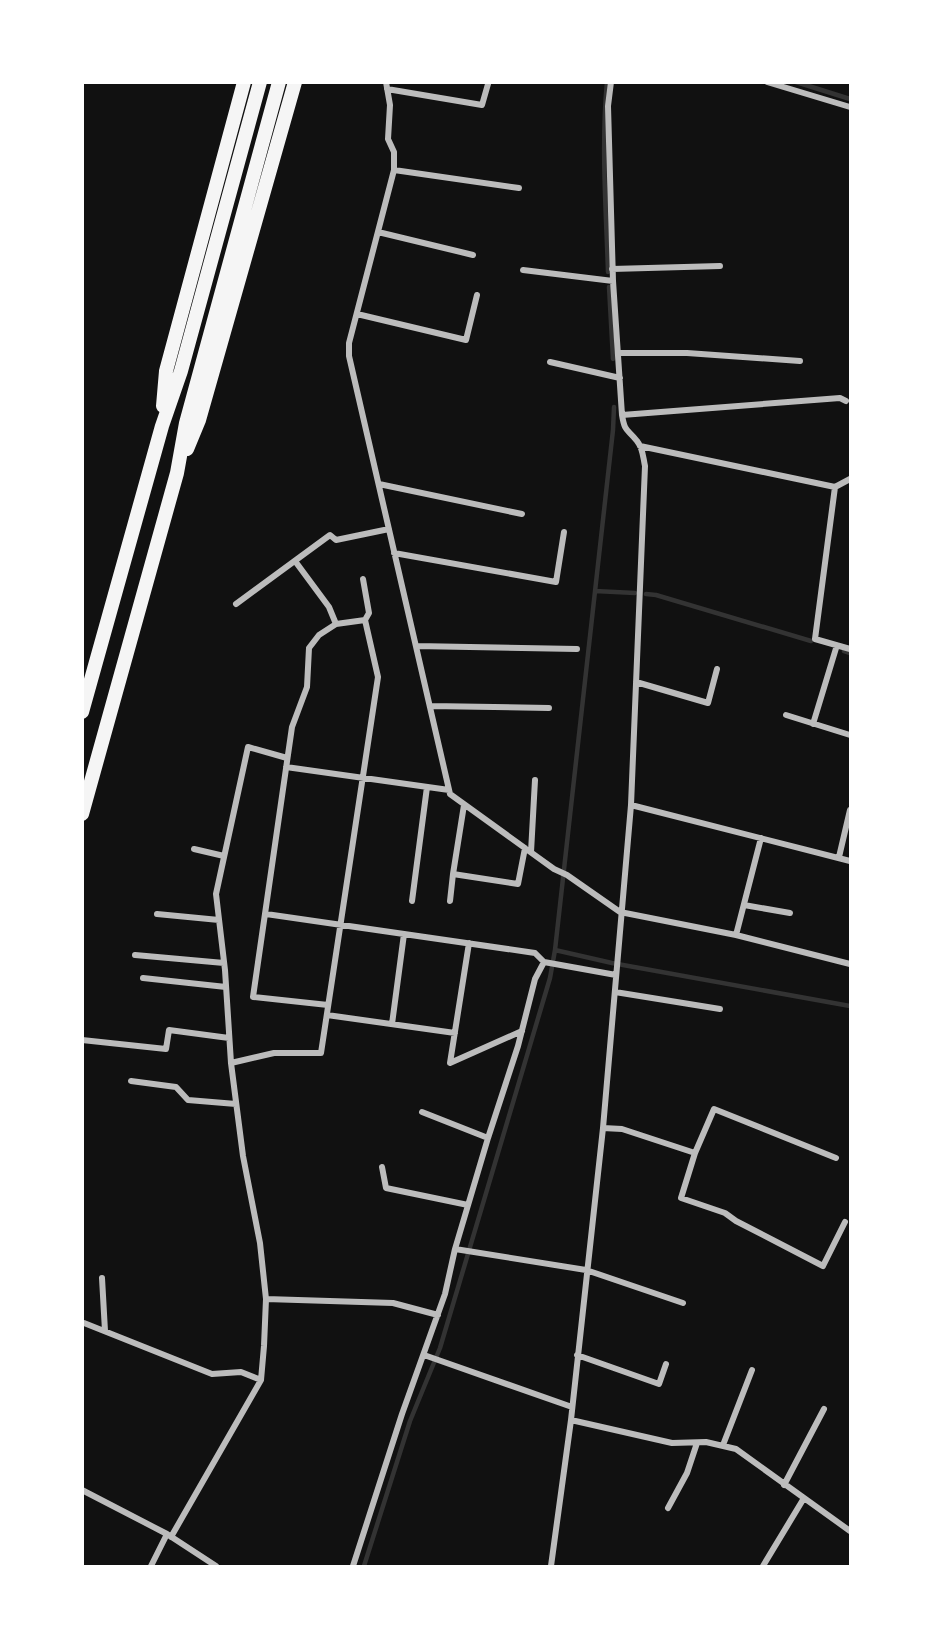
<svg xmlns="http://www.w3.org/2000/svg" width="933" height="1649" viewBox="0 0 933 1649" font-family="'DejaVu Sans',sans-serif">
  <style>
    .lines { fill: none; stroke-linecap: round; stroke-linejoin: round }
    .stream { stroke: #333; stroke-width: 4.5 }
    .minor { stroke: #bcbcbc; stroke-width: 6 }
    .trunk { stroke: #f5f5f5; stroke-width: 14 }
  </style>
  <rect width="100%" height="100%" fill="#111"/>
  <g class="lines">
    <path class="stream" d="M607,82C601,145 606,209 608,272
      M796,82L850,99
      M609,287L613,359
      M595,591L635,593
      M646,594L656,595L811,641
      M844,651L850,653
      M555,950L612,963L850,1006
      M364,1566L410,1421L440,1348L550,978L555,950L613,430L614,407"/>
    <path class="minor" d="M386,82L390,105L388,139L394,152V170L349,343V356L450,794L554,869L567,875L620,912L736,935
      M767,82L850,107
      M387,89L482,105L488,84
      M394,170L519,188
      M378,232L473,255
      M612,269L720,266
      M523,270L613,281
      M357,314L466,340L477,295
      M618,353H687L800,361
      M550,362L620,378
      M622,415L840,398L846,401
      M640,446L835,487L850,479
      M379,484L522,514
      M835,487L815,639L850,649
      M394,553L556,582L564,532
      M295,561L329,607L336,624
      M363,579L369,613L365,620
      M236,604L330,535L336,540L389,529
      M416,646L577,649
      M636,682L708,703L717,669
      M430,706L549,708
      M786,715L850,735
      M813,724L837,645
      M286,767L449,790
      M464,805L453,874L518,884L525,848
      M631,805L850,861
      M761,838L736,935L850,964
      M194,849L224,856
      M531,852L535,780
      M839,857L850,810
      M412,901L427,787
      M450,901L453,874
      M744,905L790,913
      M157,914L219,920
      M266,914L535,953L544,962
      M469,943L450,1063L522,1031
      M135,955L224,963
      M143,978L226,987
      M615,992L720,1009
      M327,1015L455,1033
      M392,1024L404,934
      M82,1040L166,1049L169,1030L229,1038
      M231,1063L274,1053H321L378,677L365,620L336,624L319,635L309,648L307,687L292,727L253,997L328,1005
      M131,1081L176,1087L188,1100L236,1104
      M422,1112L488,1138
      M603,1128L622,1129L695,1153L714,1109L836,1158
      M695,1153L681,1198L725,1213L736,1221L823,1266L845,1222
      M382,1167L386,1188L468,1205
      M455,1249L586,1270L683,1303
      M102,1278L105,1331
      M266,1299L393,1303L438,1315
      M84,1323L212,1374L241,1372L261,1380
      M424,1355L572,1407
      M577,1355L659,1384L666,1364
      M571,1420L672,1443L706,1442L736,1449L850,1531
      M723,1445L752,1370
      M784,1485L824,1409
      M82,1490L167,1534L216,1566
      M668,1508L687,1473L697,1443
      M171,1537L261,1380L264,1346L266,1299L260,1243L243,1156L231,1063L225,970L216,894L248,747L287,758
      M151,1566L167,1534
      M353,1566L402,1414L445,1294L455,1249L488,1138L518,1046L535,979L544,962L616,975
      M551,1566L571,1420L603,1128L631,805L645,466C643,457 643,448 637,441C627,428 625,433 622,415L613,281L608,106L611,82
      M763,1566L804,1498"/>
    <path class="trunk" d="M163,406L166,371L244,82
      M187,449L199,420L295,82
      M82,712L162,426L181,371L260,82
      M82,814L177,473L186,423L279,82"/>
  </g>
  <rect width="933" height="1649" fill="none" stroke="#ffffff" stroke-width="168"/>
</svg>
